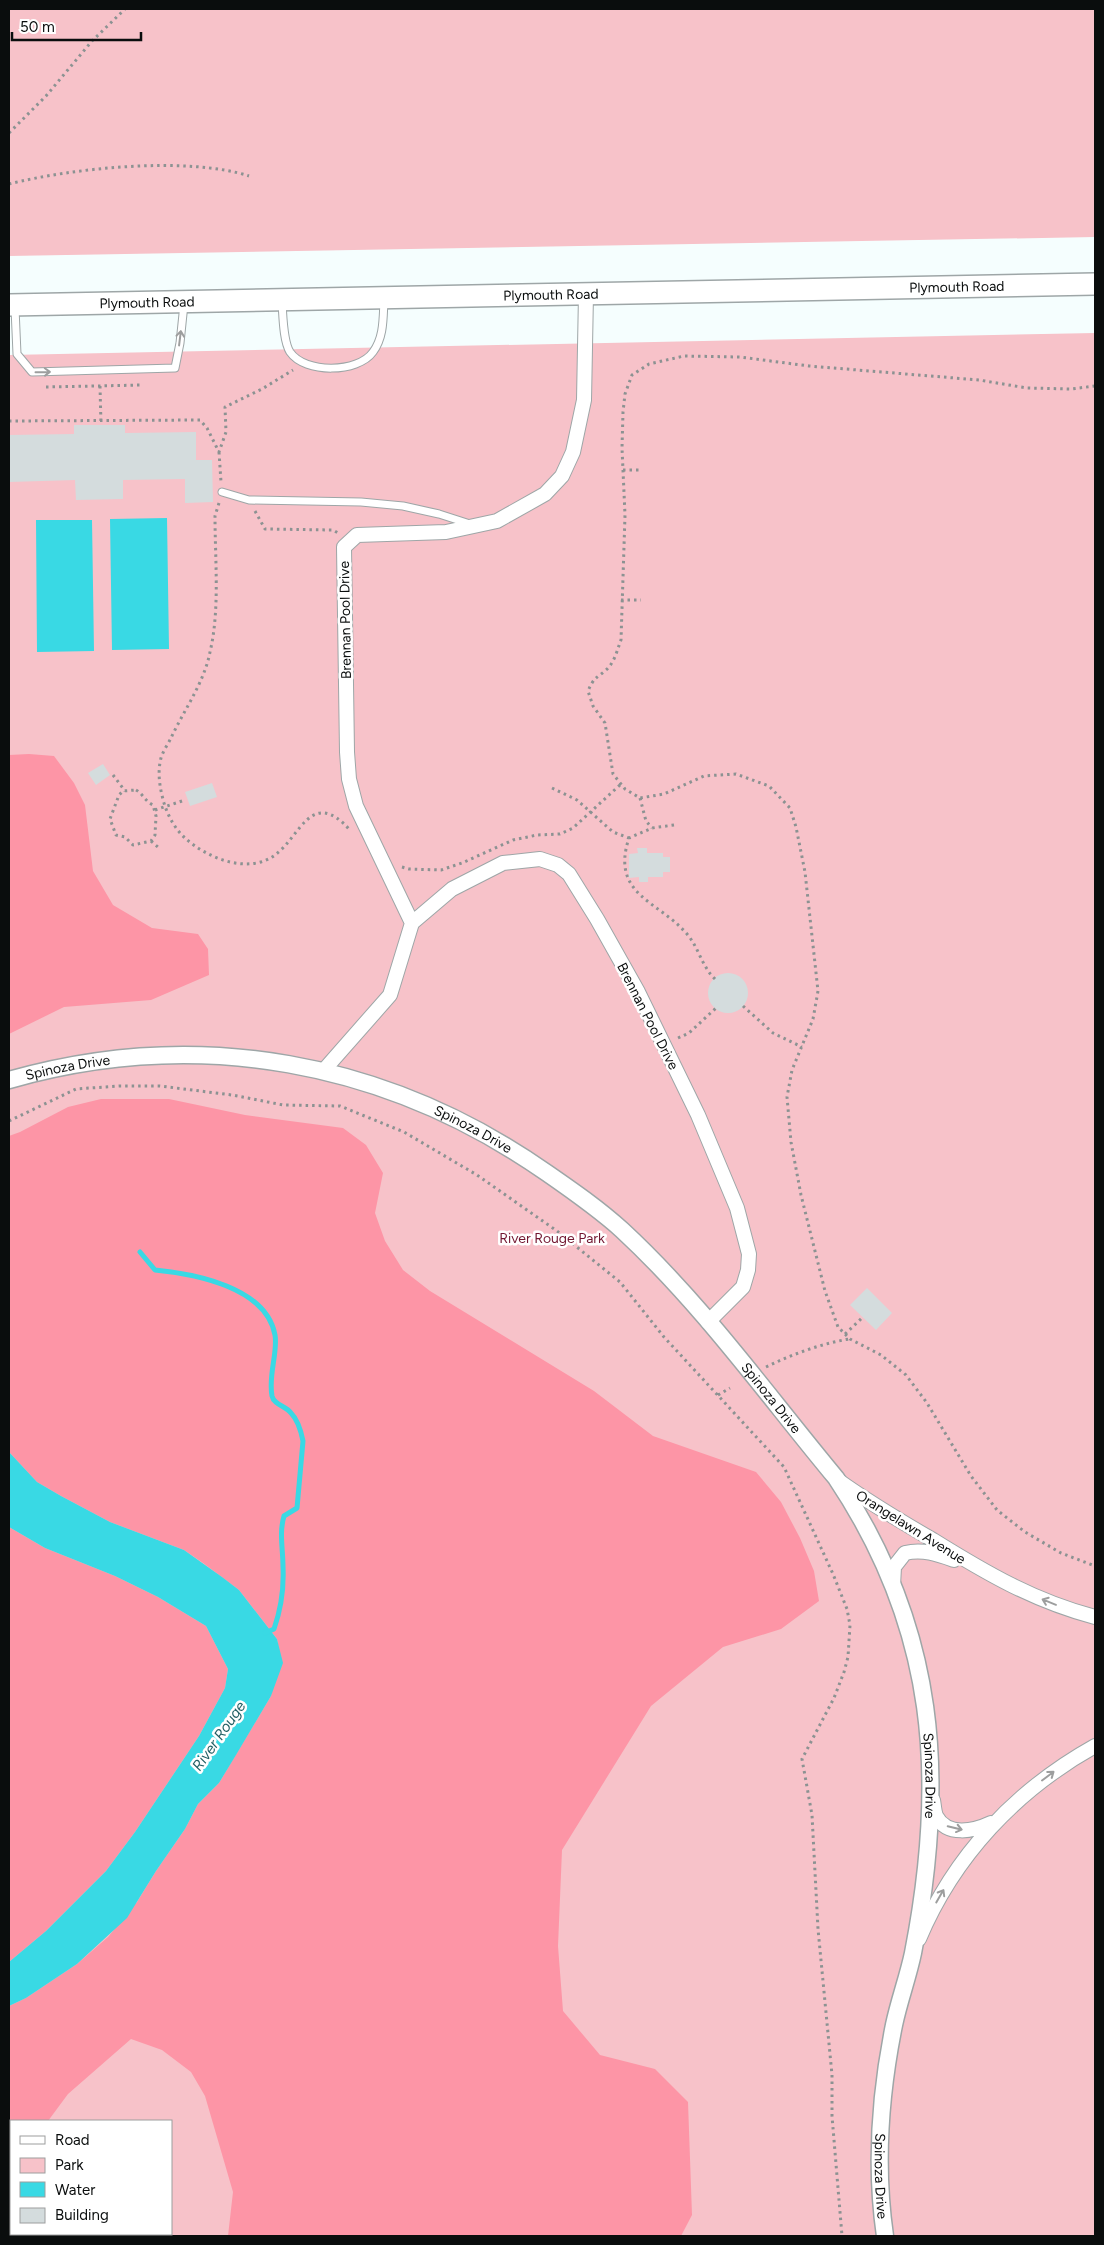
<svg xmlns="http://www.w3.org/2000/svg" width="1104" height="2245" viewBox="0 0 1104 2245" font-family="Figtree,sans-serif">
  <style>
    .green { fill: #f7c2c9; fill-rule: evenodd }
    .forest { fill: #fd95a6 }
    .water { fill: #39d9e4 }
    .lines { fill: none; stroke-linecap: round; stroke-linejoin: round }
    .stream { stroke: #39d9e4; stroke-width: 5 }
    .building { fill: #d4dcdd }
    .service-casing { stroke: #9ea6a7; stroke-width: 9 }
    .minor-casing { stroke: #9ea6a7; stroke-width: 16 }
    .tertiary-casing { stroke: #9ea6a7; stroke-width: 19 }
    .primary-casing { stroke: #9ea6a7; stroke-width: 24 }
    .path { stroke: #8c9292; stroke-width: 3; stroke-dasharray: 2.5 4; stroke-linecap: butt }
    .service { stroke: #fff; stroke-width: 7 }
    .minor { stroke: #fff; stroke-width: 14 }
    .tertiary { stroke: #fff; stroke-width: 16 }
    .primary { stroke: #fff; stroke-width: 21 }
    .oneway { stroke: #9d9e9e }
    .labels { text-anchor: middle; stroke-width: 5; stroke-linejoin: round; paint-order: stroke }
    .street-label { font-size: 14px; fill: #0a0d0d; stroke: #fff }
    .park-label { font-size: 14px; fill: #721731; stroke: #fff }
    .water-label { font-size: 15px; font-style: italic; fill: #236065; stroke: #fff }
  </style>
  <rect width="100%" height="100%" fill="#f5fefe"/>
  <path class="green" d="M9,9H1095V237L9,256Z
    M1095,333V2236H9V355ZM11,2121H171V2234H11Z"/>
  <path class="forest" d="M29,754L54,756L74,783L85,805L93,871L113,905L152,928L198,934L208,949L209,975L151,1000L64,1007L9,1034V755Z
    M101,1099H169L245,1115L343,1128L366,1145L383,1173L375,1213L385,1241L403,1270L430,1291L594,1391L653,1436L756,1472L781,1502L800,1538L814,1571L819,1601L781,1629L723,1647L651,1706L562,1850L558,1946L563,2011L600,2055L655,2069L688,2102L692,2215L681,2236H228L233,2192L205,2096L191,2072L162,2050L131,2039L68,2094L48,2121H11V2155L9,2156V2006L26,1998L77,1964L108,1937L137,1902L156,1871L185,1829L198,1804L219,1783L271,1696L279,1650L277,1639L239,1590L203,1563L184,1550L110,1522L61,1496L37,1482L9,1452V1136L20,1132L68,1107Z
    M9,1527L45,1548L115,1576L158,1597L206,1626L228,1669L225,1688L199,1736L135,1832L106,1871L46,1931L9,1962Z"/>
  <path class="water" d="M167,518L169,649L112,650L110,519Z
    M36,520H92L94,651L37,652Z
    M9,1452L37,1482L61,1496L110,1522L184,1550L222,1577L239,1590L277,1639L283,1663L271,1696L236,1755L219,1783L198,1804L185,1829L156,1871L127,1918L77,1964L26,1998L9,2006V1962L46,1931L106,1871L135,1832L199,1736L225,1688L228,1669L206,1626L158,1597L115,1576L45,1548L9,1527Z"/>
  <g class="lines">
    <path class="stream" d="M140,1252L155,1270C195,1274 266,1287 275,1335C278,1353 268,1375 272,1396C274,1405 286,1406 291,1413C298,1420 301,1431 303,1441L297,1508L284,1516C279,1533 283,1549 283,1567C284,1588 281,1609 274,1629L265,1633"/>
  </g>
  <path class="building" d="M74,425H125V433L196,432V460H212L213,502L185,503V479L123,480V499L76,500L75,480L9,482V435L74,434Z
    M103,764L110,775L96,785L88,773Z
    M212,783L217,797L190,806L185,792Z
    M637,848H647V853H663V857H670V872H663V877H648V882H639V877L629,878V854L638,853Z
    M708 993a20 20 0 1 1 40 0a20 20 0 1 1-40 0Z
    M867,1288L892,1313L876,1330L850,1305Z"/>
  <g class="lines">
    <defs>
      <path id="service" d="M282,303C283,315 283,341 290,352C305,374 358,373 373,352C384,337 383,319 384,300
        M15,308L17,354L32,372L175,368L180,343L184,304
        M222,492L249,500L361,502L403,506L439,514L470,524"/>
      <path id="minor" d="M586,294L584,400L573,452L562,476L545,494L497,521L446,532L357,535L344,547L347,752L349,779L356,806L412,923L452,889L503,863L540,859L558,865L569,874L597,919L638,992L698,1115L737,1208L749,1254L748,1270L743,1287L708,1322
        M324,1070L390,995L412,923
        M839,1481C870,1503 900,1521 933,1540C986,1573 1034,1601 1095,1617
        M893,1586L894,1567L905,1553C923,1549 937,1554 954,1560
        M933,1800C934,1805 934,1811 936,1816C947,1837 974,1831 991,1823
        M919,1939C954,1856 1016,1790 1095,1746"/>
      <g id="tertiary">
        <path id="s1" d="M9,1080C198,1026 387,1061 547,1173C573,1191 599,1209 622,1230C702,1304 767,1395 836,1478C937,1629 947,1779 913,1953C908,1977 899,2001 894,2025C880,2094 875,2167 885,2236"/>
      </g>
      <g id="primary">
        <path id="s2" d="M9,305L1095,284"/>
      </g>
    </defs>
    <use href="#service" class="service-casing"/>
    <use href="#minor" class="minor-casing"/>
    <use href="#tertiary" class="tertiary-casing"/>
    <use href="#primary" class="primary-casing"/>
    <path class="path" d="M9,133L46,96L92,41L125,9
      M9,184C72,168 188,156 249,176
      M100,386L101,425
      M1095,386L1071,389L1027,388L979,380L809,366L740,357L684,356L649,364L632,375L625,394L623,412L622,448L625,515L621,640C617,650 615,662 606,670C596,679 594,677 588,691L593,706L605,723L613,774L625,789L640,798L664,794L704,776L736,774L769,786L790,808L796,827L805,872L818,991L813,1019L792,1070L787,1097L791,1142L801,1195L825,1291L838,1327L850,1339L881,1355L906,1375L927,1403L971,1476L997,1510L1025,1532L1061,1553L1095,1566
      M46,387L143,385
      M9,421L200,420L207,428L219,452L226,432L225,407L262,389L293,370
      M219,452L221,482
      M623,470H642
      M219,503L215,516C215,560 220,610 210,652C204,683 184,710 171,738C168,744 163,751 161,758C157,773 160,789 164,803C168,816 175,829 185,838C207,858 248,875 275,855C301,836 311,787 350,830
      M255,511L265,529L333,530L338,533
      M621,600H641
      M113,775L125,791
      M552,788L577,800L613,832L629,838
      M136,790C143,794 145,801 153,805L156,816L155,835L151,841L133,845L125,837L116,835L110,819L119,795L123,791Z
      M640,798L646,821L652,828
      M155,810L185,800
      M674,825L652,828L629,838C610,895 659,901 687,934C699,948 702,967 715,979
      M151,841L159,848
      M402,867L409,869L441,870L462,863L513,840L537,835L560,834L573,828L621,784
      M743,1006L773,1033L802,1047
      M678,1038L689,1033L716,1008
      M9,1121L76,1089L119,1086H160L232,1095L283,1105L340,1106L404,1132L477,1175L557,1231L620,1282L664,1337L784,1467L833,1574L847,1609L850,1625L848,1657L844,1672L834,1698L802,1759L812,1815L818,1929L832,2075V2116L842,2236
      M845,1334L863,1317
      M766,1367C793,1354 820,1344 849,1339
      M718,1395L730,1388"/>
    <use href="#service" class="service"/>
    <use href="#minor" class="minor"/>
    <use href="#tertiary" class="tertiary"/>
    <use href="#primary" class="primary"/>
  </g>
  <defs><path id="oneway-shaft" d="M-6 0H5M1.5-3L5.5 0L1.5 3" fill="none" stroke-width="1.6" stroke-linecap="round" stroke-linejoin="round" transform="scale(1.25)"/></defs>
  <g class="oneway">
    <use href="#oneway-shaft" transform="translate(180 338) rotate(-83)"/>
    <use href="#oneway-shaft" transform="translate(43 372) rotate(-1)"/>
    <use href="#oneway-shaft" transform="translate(1049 1602) rotate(-158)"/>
    <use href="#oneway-shaft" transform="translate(1048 1776) rotate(-37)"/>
    <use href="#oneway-shaft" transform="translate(955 1828) rotate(13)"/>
    <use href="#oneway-shaft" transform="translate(940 1896) rotate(-60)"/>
  </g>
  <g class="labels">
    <g class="street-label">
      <text dy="5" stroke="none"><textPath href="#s2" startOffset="948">Plymouth Road</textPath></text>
      <text dy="5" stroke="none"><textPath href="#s2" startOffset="542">Plymouth Road</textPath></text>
      <text dy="5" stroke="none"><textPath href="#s2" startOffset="138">Plymouth Road</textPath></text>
      <text transform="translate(345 620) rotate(-91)" y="5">Brennan Pool Drive</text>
      <text transform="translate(648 1016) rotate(63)" y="5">Brennan Pool Drive</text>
      <text dy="5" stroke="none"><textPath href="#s1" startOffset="60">Spinoza Drive</textPath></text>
      <text dy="5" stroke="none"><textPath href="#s1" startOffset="479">Spinoza Drive</textPath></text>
      <text dy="5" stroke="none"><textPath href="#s1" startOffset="884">Spinoza Drive</textPath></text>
      <text transform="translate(911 1527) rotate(32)" y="5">Orangelawn Avenue</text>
      <text dy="5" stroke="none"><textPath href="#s1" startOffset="1304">Spinoza Drive</textPath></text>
      <text dy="5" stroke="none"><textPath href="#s1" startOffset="1709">Spinoza Drive</textPath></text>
    </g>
    <g class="park-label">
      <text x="552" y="1243">River Rouge Park</text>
    </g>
    <g class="water-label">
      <text transform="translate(219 1736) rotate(-55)" y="5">River Rouge</text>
    </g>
  </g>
  <rect width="1104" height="2245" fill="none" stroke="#0a0d0d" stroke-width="20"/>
  <rect x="10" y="2120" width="162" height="115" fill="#ffffff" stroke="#9d9e9e"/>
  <rect x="20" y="2136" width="25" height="8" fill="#ffffff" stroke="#9d9e9e"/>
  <text x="55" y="2145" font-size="15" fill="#0a0d0d">Road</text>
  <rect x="20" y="2158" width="25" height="15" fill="#f7c2c9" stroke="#9d9e9e"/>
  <text x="55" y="2170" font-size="15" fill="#0a0d0d">Park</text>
  <rect x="20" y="2182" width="25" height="15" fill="#39d9e4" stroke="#9d9e9e"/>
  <text x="55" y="2195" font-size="15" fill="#0a0d0d">Water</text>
  <rect x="20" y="2208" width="25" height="15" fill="#d4dcdd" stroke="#9d9e9e"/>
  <text x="55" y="2220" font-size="15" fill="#0a0d0d">Building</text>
  <path d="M12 32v8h129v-8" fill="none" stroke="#0a0d0d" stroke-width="2.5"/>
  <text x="20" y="32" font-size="15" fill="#0a0d0d" stroke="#ffffff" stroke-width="4" paint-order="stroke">50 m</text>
</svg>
